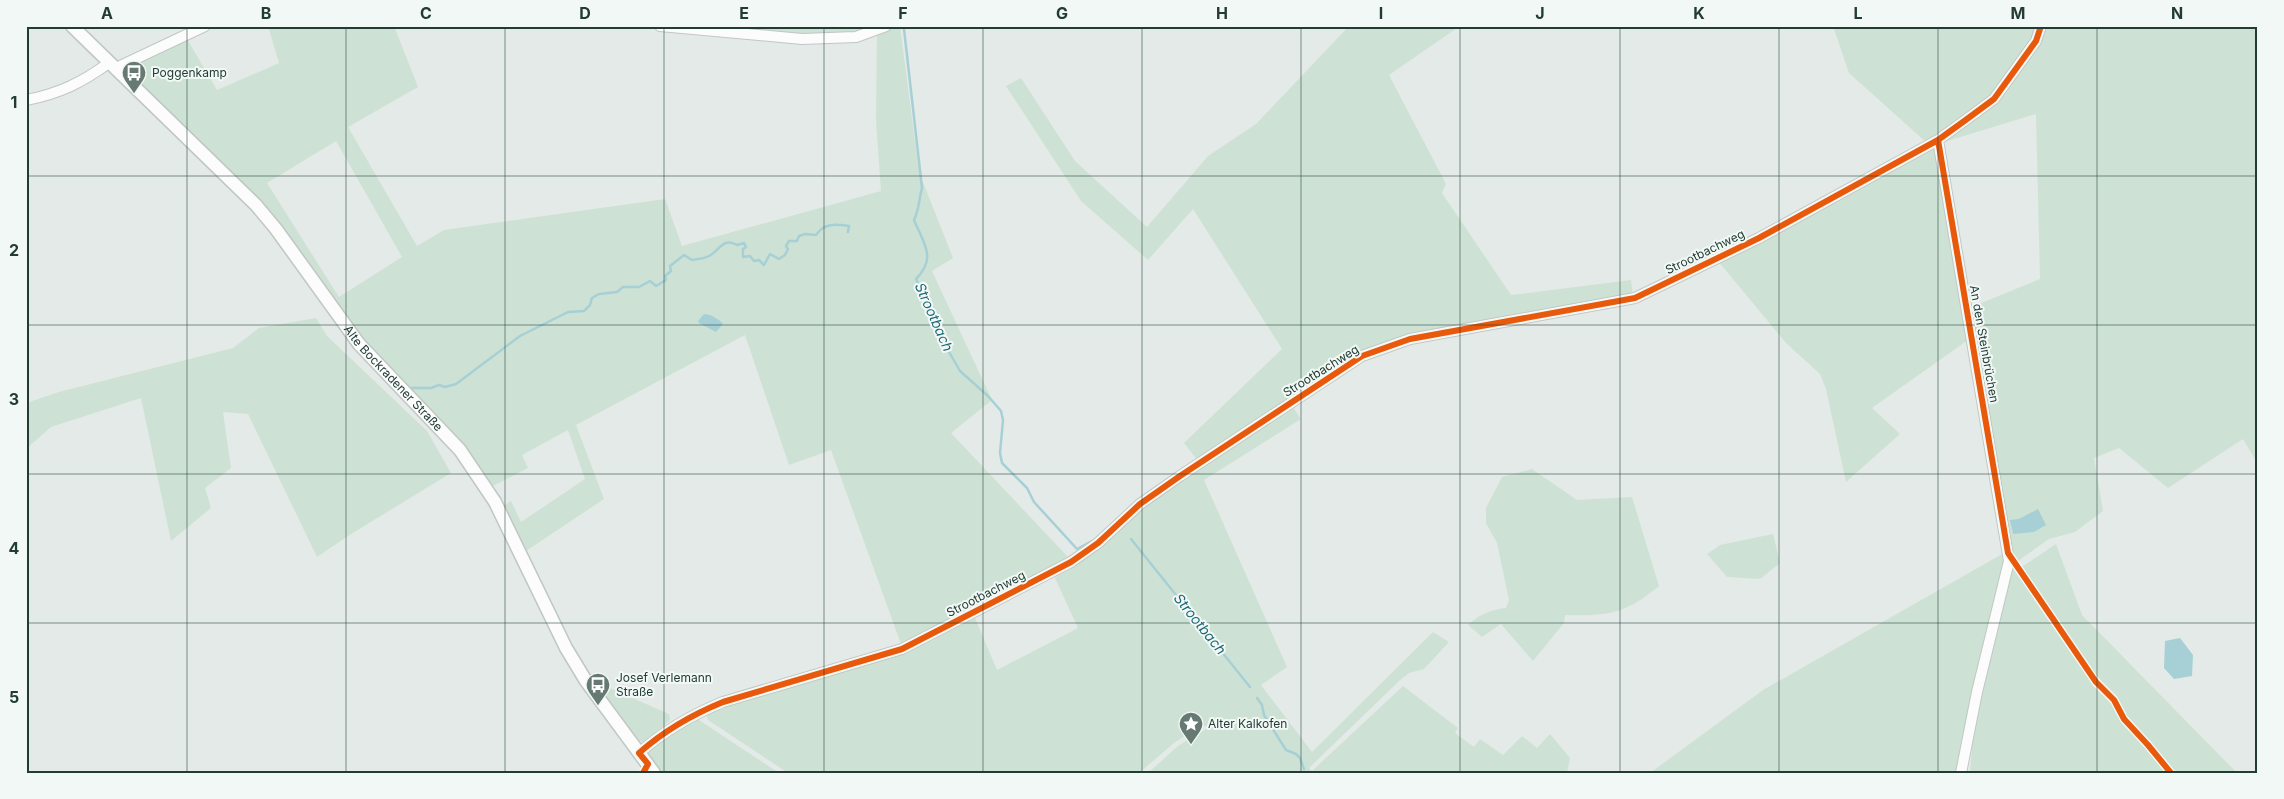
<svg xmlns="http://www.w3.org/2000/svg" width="2284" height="799" viewBox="0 0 2284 799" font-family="Inter,sans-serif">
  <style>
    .green { fill: #cde2d4; fill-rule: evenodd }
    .water { fill: #a6d0d6 }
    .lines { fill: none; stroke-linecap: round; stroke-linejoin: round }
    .stream { stroke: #a6d0d6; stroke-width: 2.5 }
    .minor-casing { stroke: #c1c7c4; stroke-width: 12 }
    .tertiary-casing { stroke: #c1c7c4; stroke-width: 15 }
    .minor { stroke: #fbfcfb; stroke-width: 10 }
    .tertiary { stroke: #fbfcfb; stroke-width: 12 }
    .cycleway-casing { stroke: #f2f8f5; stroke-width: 9 }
    .cycleway { stroke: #e8590c; stroke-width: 6 }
    .grid { fill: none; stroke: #223c35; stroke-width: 1; stroke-opacity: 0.55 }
    .labels { text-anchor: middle; stroke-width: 4; stroke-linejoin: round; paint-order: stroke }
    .poi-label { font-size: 12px; fill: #223c35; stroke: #f2f8f5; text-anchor: start }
    .street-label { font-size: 12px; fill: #223c35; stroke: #f2f8f5 }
    .water-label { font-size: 14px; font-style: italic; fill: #1e6876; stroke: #f2f8f5 }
    .neatline { fill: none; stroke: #223c35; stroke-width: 2 }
    .grid-label { font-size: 16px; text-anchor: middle; font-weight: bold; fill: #223c35 }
  </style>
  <rect width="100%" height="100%" fill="#e4eae7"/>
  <path class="green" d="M268,26H394L418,87L348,127L417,246L444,230L665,199L682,246L881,191L876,120L877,32L900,26L919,172L953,258L932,271L992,400L951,433L1068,557L902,647L831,450L789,465L745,335L576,425L604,499L523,553L503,506L511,501L521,522L585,479L568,430L522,455L528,468L489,488L361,343L258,202L125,67L187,39L217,90L279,63ZM336,141L402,257L339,297L267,183Z
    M691,26H877L855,35L801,36Z
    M1349,26H1460L1389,75L1446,184L1442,193L1511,295L1631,280L1633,296L1396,340L1198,461L1184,443L1282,349L1193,209L1148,260L1081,201L1006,86L1021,78L1075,161L1147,227L1208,156L1256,124Z
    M1833,26H2258V464L2243,439L2168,488L2119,448L2094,458L2103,511L2075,532L2049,539L2018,561L2009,551L1969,308L2040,279L2036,114L1941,143L1992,97L1927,143L1849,73Z
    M1935,143L1968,340L1872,408L1900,434L1846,482L1826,389L1820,374L1786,343L1718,261Z
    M316,318L327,336L427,431L451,473L351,534L317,557L248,414L223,412L231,468L205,488L211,508L171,541L141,398L51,427L26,449V403L59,392L233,348L259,328Z
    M1292,406L1301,419L1204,480L1287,667L1261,685L1312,752L1433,632L1449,642L1424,669L1409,673L1399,681L1309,768L1312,771L1403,686L1458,728L1455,733L1474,747L1480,739L1503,755L1522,736L1537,748L1550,734L1570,758L1567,773H1148L1178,746L1211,726H1199L1174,743L1139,773H788L708,720L706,713L709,711L911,651L975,618L997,670L1078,628L1055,578L1074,564L1140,507Z
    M1532,469L1577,500L1632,497L1659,586C1625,614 1609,616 1565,615L1564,623L1533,661L1501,624L1482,637L1468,625C1480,614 1490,610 1506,608L1509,600L1497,543L1486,523V508L1502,477Z
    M1773,534L1780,563L1760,579L1727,577L1707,554L1720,545Z
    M2056,544L2082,615L2237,773H1970L1973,735L2012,562L2017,570Z
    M2004,553L2007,561L1960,773H1650L1763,690Z
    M605,686L669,714L670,720L646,741L636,742L598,691Z
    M694,719L699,720L779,773H658L644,753L657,742Z"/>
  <path class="water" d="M704,314C710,314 719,319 723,324L716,332L699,323L698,321Z
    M2038,509L2046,525L2034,532L2013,534L2010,520L2019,519Z
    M2180,638L2193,655L2192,676L2174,679L2164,668L2165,641Z"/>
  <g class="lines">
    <path class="stream" d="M904,29L922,188C919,199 919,210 914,220C924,244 937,258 916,279L945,345L960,371L988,396L1001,411L1003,420L1000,453L1002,463L1027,488L1034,502L1077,549L1092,541
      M412,388H431L439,385L445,387L456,384L520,336L568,312L584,311L590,305L592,298L599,294L617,292L623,287H639L650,281L656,286L666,280L665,276L671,271L670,266L684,255L692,260C697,259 704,259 709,256C720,250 723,237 737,245L744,243L746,247L743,249V257L750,256L754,261L759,260L764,265L770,254L779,259L785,255L788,249L786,246L789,241H797L799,236L805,234L816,235C824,223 835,224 849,226L848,232
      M1131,539L1250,687
      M1257,698L1262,705L1264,715L1286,750L1296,754L1300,758L1304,769"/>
    <defs>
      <path id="minor" d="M660,26L802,39L856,37L886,26
        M116,68L205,26
        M26,100C59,94 83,82 110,62
        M1938,140L2009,561L1977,692L1961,773
        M639,753C665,730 691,715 723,702L902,649L1071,562L1098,543L1140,504L1180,476L1362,356L1410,339L1635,298L1759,238L1938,140L1967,119L1994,99L2036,41L2041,26"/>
      <g id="tertiary">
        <path id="s1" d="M72,26L256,205L276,229L359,344L460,450L495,502L566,648L586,681L654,773"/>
      </g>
    </defs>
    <use href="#minor" class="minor-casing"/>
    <use href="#tertiary" class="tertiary-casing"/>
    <use href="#minor" class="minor"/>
    <use href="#tertiary" class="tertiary"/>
    <defs>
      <path id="cycleway" d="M1938,140L2008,553L2096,682L2114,700L2124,719L2148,745L2171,773
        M643,773L648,764L639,753C665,730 691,715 723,702L902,649L1071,562L1098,543L1140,504L1180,476L1362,356L1410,339L1635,298L1759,238L1938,140L1967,119L1994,99L2036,41L2041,26"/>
    </defs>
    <use href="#cycleway" class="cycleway-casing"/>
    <use href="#cycleway" class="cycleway"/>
  </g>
  <path class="grid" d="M187,26V773M346,26V773M505,26V773M664,26V773M824,26V773M983,26V773M1142,26V773M1301,26V773M1460,26V773M1620,26V773M1779,26V773M1938,26V773M2097,26V773M26,176H2258M26,325H2258M26,474H2258M26,623H2258"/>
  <defs>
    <symbol id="bus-pin" viewBox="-11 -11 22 30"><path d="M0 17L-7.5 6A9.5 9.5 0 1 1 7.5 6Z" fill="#667973" stroke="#f2f8f5"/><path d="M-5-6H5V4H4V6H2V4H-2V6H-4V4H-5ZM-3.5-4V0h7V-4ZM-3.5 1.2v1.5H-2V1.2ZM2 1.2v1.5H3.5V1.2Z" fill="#fff"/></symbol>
    <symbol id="sight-pin" viewBox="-11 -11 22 30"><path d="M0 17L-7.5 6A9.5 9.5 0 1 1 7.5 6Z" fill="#667973" stroke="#f2f8f5"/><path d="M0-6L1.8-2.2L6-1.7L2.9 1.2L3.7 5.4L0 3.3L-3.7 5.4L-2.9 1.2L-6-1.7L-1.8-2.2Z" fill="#fff"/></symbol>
  </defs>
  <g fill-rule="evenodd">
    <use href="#bus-pin" x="120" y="59" width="28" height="38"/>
    <use href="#bus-pin" x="584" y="671" width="28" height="38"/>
    <use href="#sight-pin" x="1177" y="710" width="28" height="38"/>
  </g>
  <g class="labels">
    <g class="poi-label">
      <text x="152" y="77">Poggenkamp</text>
      <text x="616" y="682">Josef Verlemann<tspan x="616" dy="14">Straße</tspan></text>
      <text x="1208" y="728">Alter Kalkofen</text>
    </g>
    <g class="street-label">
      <text transform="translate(1705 252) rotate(-26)" y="4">Strootbachweg</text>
      <text transform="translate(1984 344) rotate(80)" y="4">An den Steinbrüchen</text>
      <text transform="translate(1321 371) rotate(-32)" y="4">Strootbachweg</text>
      <text dy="4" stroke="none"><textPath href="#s1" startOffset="478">Alte Bockradener Straße</textPath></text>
      <text transform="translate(986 594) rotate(-27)" y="4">Strootbachweg</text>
    </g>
    <g class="water-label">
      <text transform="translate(934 317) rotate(66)" y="5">Strootbach</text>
      <text transform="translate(1200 624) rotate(51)" y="5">Strootbach</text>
    </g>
  </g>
  <rect width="2284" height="799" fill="none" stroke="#f2f8f5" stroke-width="55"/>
  <rect x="28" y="28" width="2228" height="744" class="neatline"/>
  <g class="grid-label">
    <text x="107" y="19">A</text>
    <text x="266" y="19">B</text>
    <text x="426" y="19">C</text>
    <text x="585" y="19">D</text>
    <text x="744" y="19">E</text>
    <text x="903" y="19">F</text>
    <text x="1062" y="19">G</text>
    <text x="1222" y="19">H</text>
    <text x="1381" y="19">I</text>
    <text x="1540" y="19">J</text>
    <text x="1699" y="19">K</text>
    <text x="1858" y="19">L</text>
    <text x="2018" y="19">M</text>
    <text x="2177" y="19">N</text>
    <text x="14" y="108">1</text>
    <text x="14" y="256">2</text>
    <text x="14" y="405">3</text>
    <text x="14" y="554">4</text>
    <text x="14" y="703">5</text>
  </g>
</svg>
